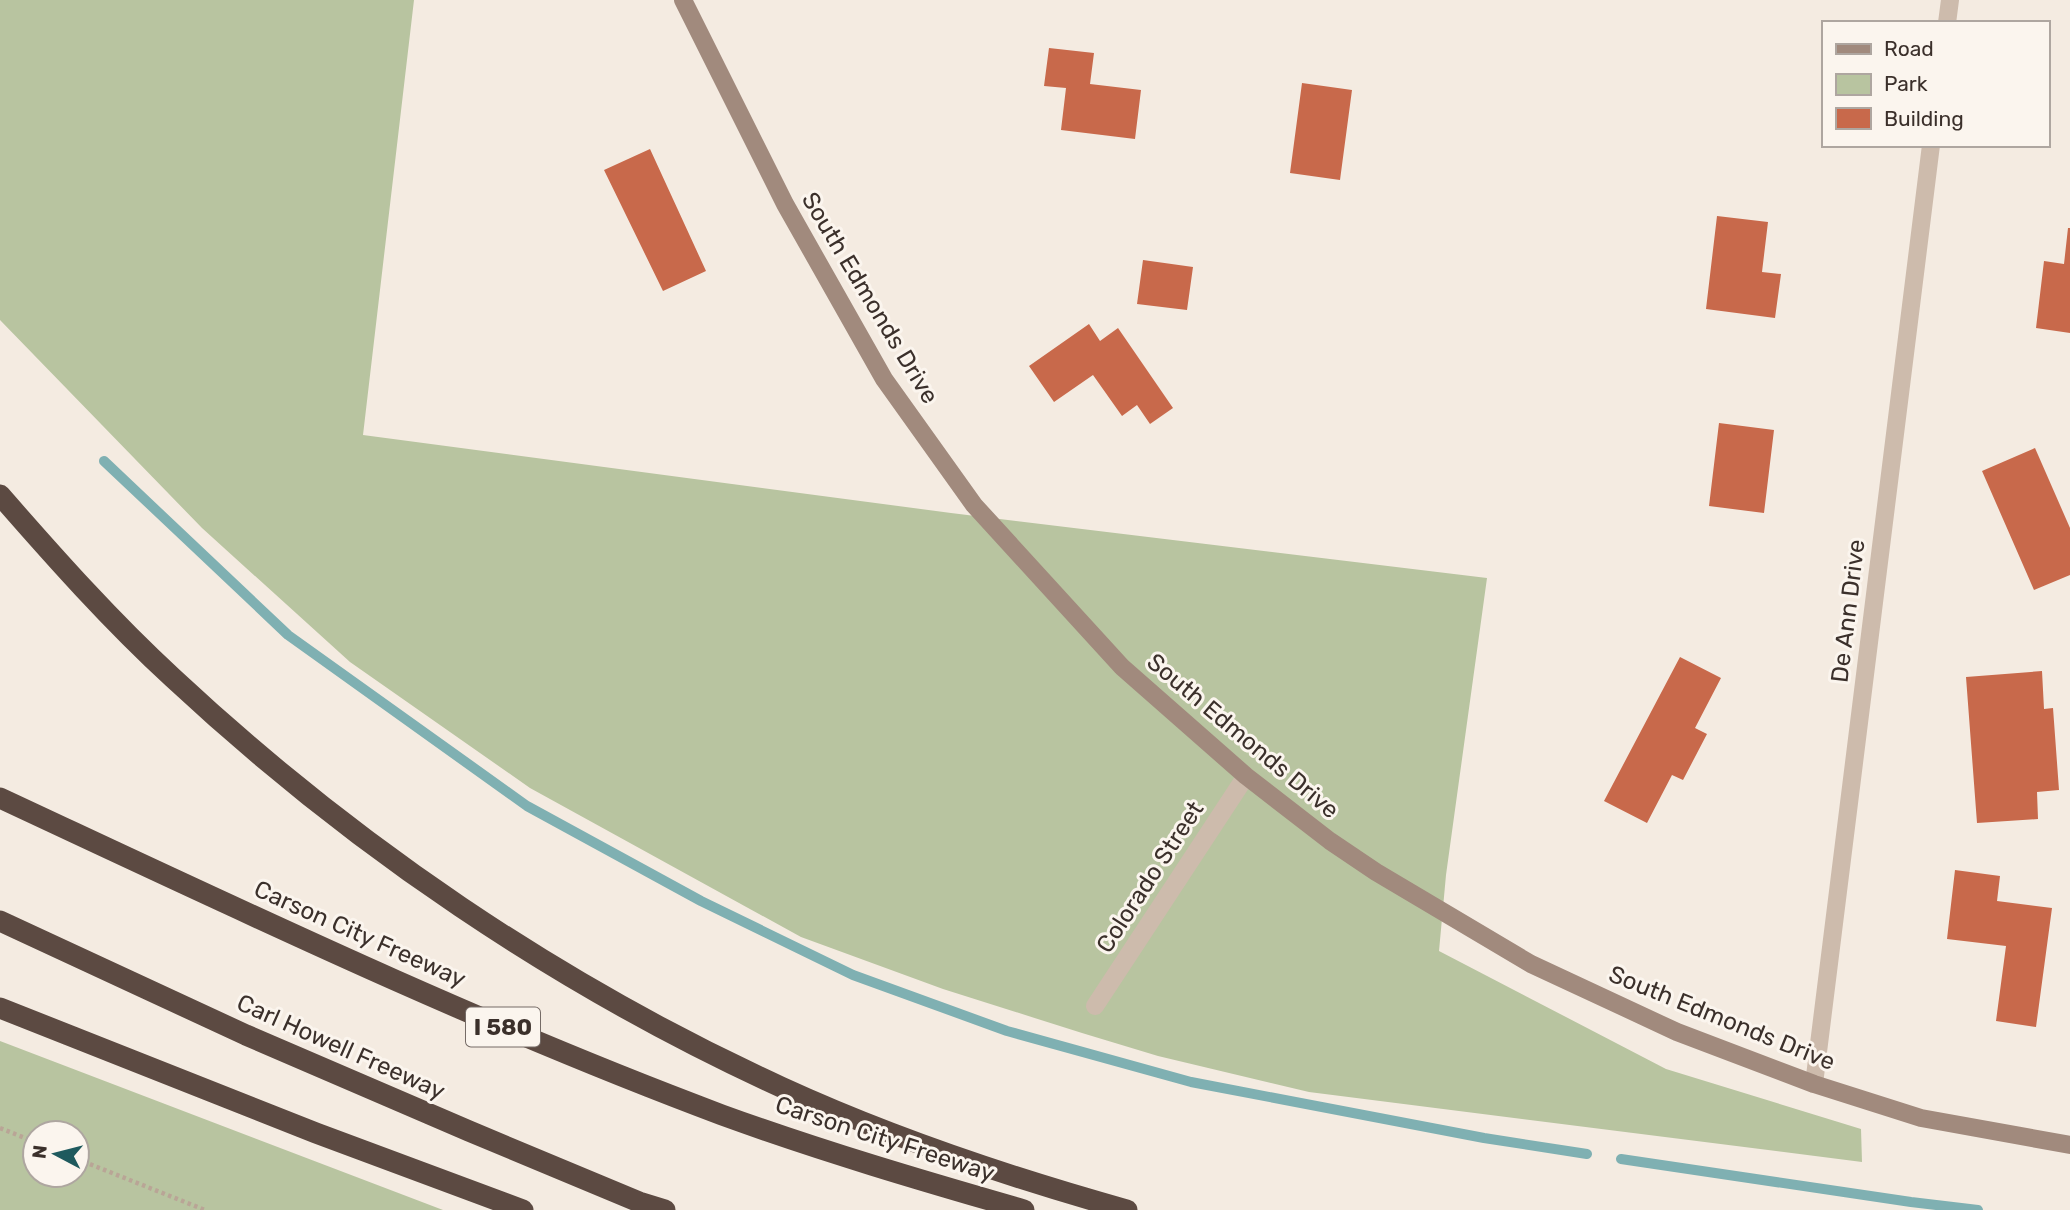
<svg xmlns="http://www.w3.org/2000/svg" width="2070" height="1210" viewBox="0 0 2070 1210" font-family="Rubik,sans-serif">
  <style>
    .green { fill: #b8c4a0; fill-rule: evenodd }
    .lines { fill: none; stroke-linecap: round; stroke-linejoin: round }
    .stream { stroke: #7fb0b2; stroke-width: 10 }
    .building { fill: #c8694b }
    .path { stroke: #b9a596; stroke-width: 4.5; stroke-dasharray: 3.5 3.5; stroke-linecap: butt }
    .street { stroke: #cdbbac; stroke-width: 18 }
    .secondary { stroke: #a18a7d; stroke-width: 18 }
    .highway { stroke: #5c4a42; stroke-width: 21 }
    .labels { text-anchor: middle; stroke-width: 6; stroke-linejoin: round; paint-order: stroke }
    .shield { fill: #fbf5ee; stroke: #756b66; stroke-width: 2 }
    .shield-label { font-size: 23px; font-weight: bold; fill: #3b302b }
    .street-label { font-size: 24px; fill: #3b302b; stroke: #fbf5ee }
  </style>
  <rect width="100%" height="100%" fill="#f4ebe1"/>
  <path class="green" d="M0,0H414L363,435L951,513L1487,578L1446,875L1439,951L1666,1069L1861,1129L1862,1162L1309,1092L1158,1056L1082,1033L943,989L801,937L530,788L350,662L202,528L0,320Z
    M0,1041L443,1210H0ZM35,1133H77V1175H35Z"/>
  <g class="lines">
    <path class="stream" d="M104,461L288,635L527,806L701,901L853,975L1007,1031L1191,1082L1484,1138L1587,1154
      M1621,1159L1911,1202L1978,1210"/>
  </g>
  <path class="building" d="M1049,48L1094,53L1090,84L1141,90L1135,139L1061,130L1066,88L1044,86Z
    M1302,83L1352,90L1340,180L1290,173Z
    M650,149L706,271L663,291L604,170Z
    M1717,216L1768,222L1762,272L1781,274L1775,318L1706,309Z
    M2068,228H2070V333L2036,328L2044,261L2064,264Z
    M1143,260L1193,267L1187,310L1137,304Z
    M1089,324L1100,341L1118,328L1173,408L1150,424L1137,405L1122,416L1093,375L1054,402L1029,366Z
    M1719,423L1774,430L1764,513L1709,506Z
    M2035,448L2070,528V575L2034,590L1982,471Z
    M1680,657L1721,678L1695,728L1707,734L1683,780L1672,775L1647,823L1604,801Z
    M2042,671L2044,709L2053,708L2059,790L2037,792L2038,819L1977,823L1966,677Z
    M1955,870L2000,876L1997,901L2052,908L2036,1027L1996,1021L2006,946L1947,939Z"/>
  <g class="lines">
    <path class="path" d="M0,1128L35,1142
      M77,1159L205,1210"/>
    <path class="street" d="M1947,23L1950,0
      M1095,1006L1246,776
      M1814,1084L1931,145"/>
    <path class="secondary" d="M683,0L785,204L884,379L974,505L1122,667L1246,776L1330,841L1376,872L1531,964L1677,1032L1814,1084L1921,1118L2070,1145"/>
    <path class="highway" d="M0,495C55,558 111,621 173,678C352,845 558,985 781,1087C892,1138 1009,1177 1127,1210
      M0,798C238,909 476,1023 722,1115C821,1151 923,1181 1024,1210
      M0,921L246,1035L469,1131L639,1202L665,1210
      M0,1008L316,1133L523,1210"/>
  </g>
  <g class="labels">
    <rect class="shield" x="466" y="1007.5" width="74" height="39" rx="5"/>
    <g class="shield-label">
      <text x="503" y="1035">I 580</text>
    </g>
    <g class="street-label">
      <text transform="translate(870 298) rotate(59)" y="8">South Edmonds Drive</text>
      <text transform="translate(1848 611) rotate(-83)" y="8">De Ann Drive</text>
      <text transform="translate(1243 736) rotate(40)" y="8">South Edmonds Drive</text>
      <text transform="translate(1150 877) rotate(-57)" y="8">Colorado Street</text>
      <text transform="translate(360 934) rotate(24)" y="8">Carson City Freeway</text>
      <text transform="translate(1722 1018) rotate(22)" y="8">South Edmonds Drive</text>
      <text transform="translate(341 1047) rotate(24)" y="8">Carl Howell Freeway</text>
      <text transform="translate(885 1139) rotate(18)" y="8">Carson City Freeway</text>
    </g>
  </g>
  <rect x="1822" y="21" width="228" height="126" fill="#fbf5ee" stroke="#aea6a0" stroke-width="2"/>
  <rect x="1836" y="44" width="35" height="10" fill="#a18a7d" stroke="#aea6a0" stroke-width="2"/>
  <text x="1884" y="56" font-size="21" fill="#3b302b">Road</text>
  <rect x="1836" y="74" width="35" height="21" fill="#b8c4a0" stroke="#aea6a0" stroke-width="2"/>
  <text x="1884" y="91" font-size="21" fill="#3b302b">Park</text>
  <rect x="1836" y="108" width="35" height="21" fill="#c8694b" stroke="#aea6a0" stroke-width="2"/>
  <text x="1884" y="126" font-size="21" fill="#3b302b">Building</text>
  <g transform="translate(56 1154) rotate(277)"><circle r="33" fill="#fbf5ee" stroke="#aea6a0" stroke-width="2"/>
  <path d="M0-5L12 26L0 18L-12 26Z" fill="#1f5a5e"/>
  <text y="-10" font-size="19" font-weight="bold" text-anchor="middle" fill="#3b302b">N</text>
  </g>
</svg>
